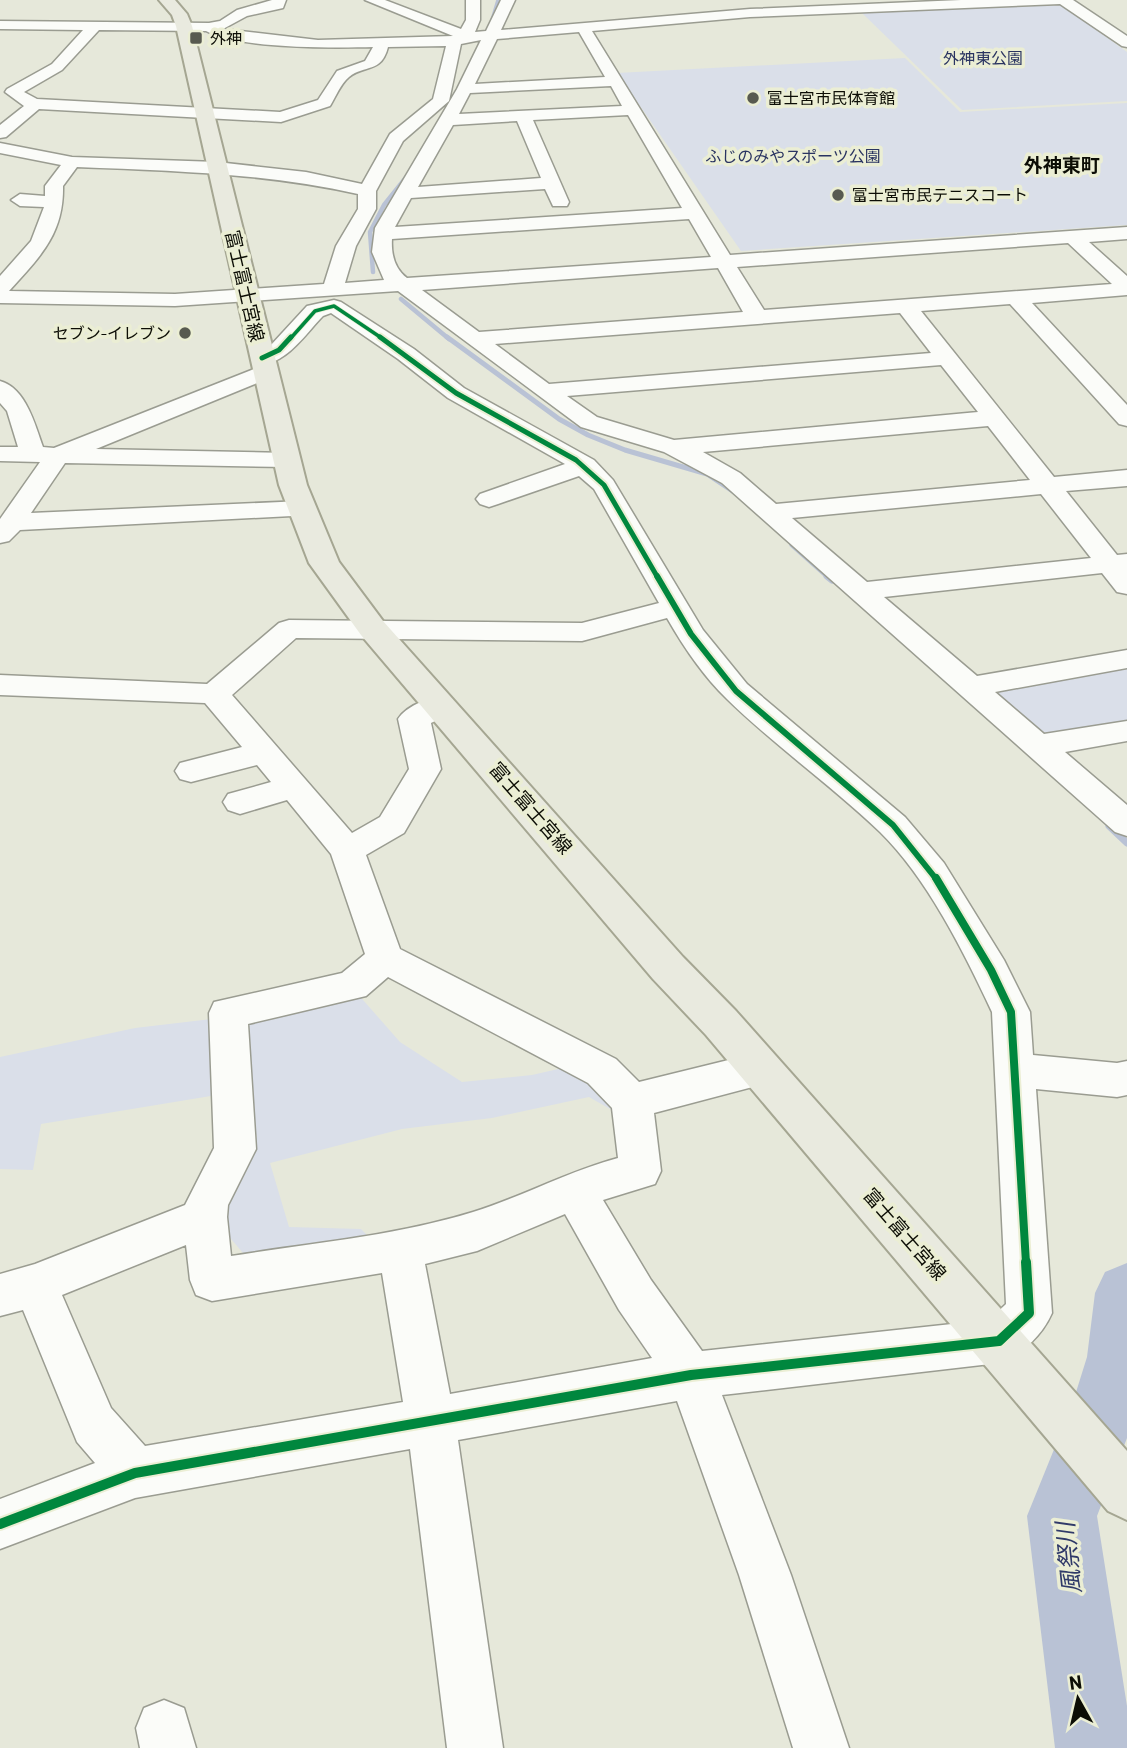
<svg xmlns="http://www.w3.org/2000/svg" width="1127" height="1748" viewBox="0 0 1127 1748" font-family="Barlow,'Noto Sans JP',sans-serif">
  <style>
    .green { fill: #dadfe9 }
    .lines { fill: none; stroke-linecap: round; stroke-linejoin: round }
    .stream-far3 { stroke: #b9c2d5; stroke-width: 3.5 }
    .stream-far2 { stroke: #b9c2d5; stroke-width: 4.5 }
    .stream-far1 { stroke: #b9c2d5; stroke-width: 5 }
    .stream { stroke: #b9c2d5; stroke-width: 7 }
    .river { fill: #b9c2d5; fill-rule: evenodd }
    .minor-casing { stroke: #9a9c91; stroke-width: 3 }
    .major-casing { stroke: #a5a692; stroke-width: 4 }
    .minor { fill: #fbfcf9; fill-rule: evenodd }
    .major { fill: #e9eadf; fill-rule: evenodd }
    .cycleway-far4-casing { stroke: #ebeed4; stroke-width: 5 }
    .cycleway-far3-casing { stroke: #ebeed4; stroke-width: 9 }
    .cycleway-far2-casing { stroke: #ebeed4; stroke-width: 10 }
    .cycleway-far1-casing { stroke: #ebeed4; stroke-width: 12 }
    .cycleway-casing { stroke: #ebeed4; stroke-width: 14 }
    .cycleway-far4 { stroke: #00873e; stroke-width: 3.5 }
    .cycleway-far3 { stroke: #00873e; stroke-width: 5 }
    .cycleway-far2 { stroke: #00873e; stroke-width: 6 }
    .cycleway-far1 { stroke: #00873e; stroke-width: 8 }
    .cycleway { stroke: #00873e; stroke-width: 10 }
    .poi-dot { fill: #585a50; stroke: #ebeed4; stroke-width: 2.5 }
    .labels { text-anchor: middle; stroke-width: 7; stroke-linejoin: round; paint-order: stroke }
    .far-poi-label { font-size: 16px; fill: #0c0d05; stroke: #ebeed4; text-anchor: start }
    .far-park-label { font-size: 16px; fill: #2a3461; stroke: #ebeed4 }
    .far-quarter-label { font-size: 19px; font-weight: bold; fill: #0c0d05; stroke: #ebeed4 }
    .street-label { font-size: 19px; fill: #0c0d05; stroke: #ebeed4 }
    .near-water-label { font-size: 24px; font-style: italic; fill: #303a69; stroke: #ebeed4 }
  </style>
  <rect width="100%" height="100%" fill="#e6e8da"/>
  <path class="green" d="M1062,5L1127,52V101L962,110L862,13Z
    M905,58L960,112L1127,103V225L741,251L617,73Z
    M1127,668V722L1041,737L989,691Z
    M356,992L400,1042L462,1082L532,1075L580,1064L626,1118L589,1097L492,1118L402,1129L270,1163L289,1227L361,1229L379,1247L249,1260L214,1219L257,1136L229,1093L41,1124L33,1170L0,1169V1057L135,1028L220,1018Z"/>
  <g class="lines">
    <path class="stream-far3" d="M489,30L498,0"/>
    <path class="stream-far2" d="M373,272L370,232L384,205L408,175
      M401,299L449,339"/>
    <path class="stream-far1" d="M447,337L559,419L588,435L625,450L707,474L734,492
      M792,545L829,578"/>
    <path class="stream" d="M827,576L832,580
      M1109,826L1127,843"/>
    <path class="river" d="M1127,1263V1438L1097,1516L1127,1706V1748H1055L1027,1516L1072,1405L1087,1357L1095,1293L1105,1272Z"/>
    <defs>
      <path id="minor" d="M272,0H286L283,8L247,16L223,29L318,40L453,36L365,0H385L461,29L466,20V0H480V20L475,32L486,31L501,0H515L501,30L750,9L961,0H1073L1127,36V47L1122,46L1060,4L750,17L592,31L730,255L1127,227V239L1089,242L1127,276V295L1032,303L1127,405V426L1119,424L1010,304L921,311L1054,477L1127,470V486L1066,491L1117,555L1127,554V594L1117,592L1102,573L884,597L977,676L1127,650V668L995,692L1044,734L1127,721V741L1065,752L1127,805V836L1115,832L722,483L664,452L581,427L398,291L175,306L0,303V276L31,241L44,207L20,206L11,200L20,194L45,196V186L61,165L0,153V143L72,157L217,162L306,172L362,184L390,134L433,99L446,46L388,47C381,74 365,64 349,77C341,83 335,98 330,106L281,122L39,109L6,137L0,138V125L24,106L5,92L7,89L52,64L83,30L0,29V21L209,23L220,21L237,10ZM99,30L206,31C240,49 333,48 373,47L365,61L337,71L318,100L280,112L37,99L24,92L62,70ZM579,32L605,77L475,84L497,39ZM481,40L457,89L375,228L372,252L384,280L345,283L356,246L376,209V191L403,141L449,101L461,44ZM611,86L622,106L459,114L470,93ZM628,115L682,208L395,227L411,198L545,189L553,206H567L569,202L533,120ZM517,121L541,178L418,187L453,125ZM77,167C172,171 265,173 358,194V209L336,246L324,284L175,294L9,291C40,257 64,234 63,186ZM689,219L711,257L407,278C395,269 391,255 392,239ZM1068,243L1112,284L764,310L737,267ZM718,268L743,312L479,332L422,290ZM900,313L931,353L549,384L495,344ZM941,365L978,412L674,440L597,417L567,396ZM988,426L1030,480L776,504L740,473L703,452ZM1041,494L1091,558L867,582L792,518Z
        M334,300L341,302L414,349L464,388L594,460L613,480L703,630L747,684L905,817L944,863L1004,960L1030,1012L1033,1055L1117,1063L1127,1061V1095L1117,1097L1036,1089L1052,1313C1042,1336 1022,1354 999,1363L722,1395L791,1575L849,1748H793L739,1575L677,1401L458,1440L503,1748H447L410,1449L135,1498L0,1549V1499L95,1463L77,1442L23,1310L0,1316V1274L35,1264L185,1205L214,1148L209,1013L214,1002L342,973L365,954L331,854L287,800L240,814L228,810L223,802L228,794L271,782L257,765L191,782L180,779L175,771L180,763L242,747L205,703L0,695V675L207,684L279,623L289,620L582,623L659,603L594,489L579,476L498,504L489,507L480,504L476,499L480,494L565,464L448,398L398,359L331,313L323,316C305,334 283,370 254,363L251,358L254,353L271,345L307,306ZM667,618C683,646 704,677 727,699C775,746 831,785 880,832C927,878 964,952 992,1012L1006,1304L989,1320L702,1351L651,1280L603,1200L655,1184L661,1171L654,1113L775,1081L781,1069L775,1057L761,1052L639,1082L616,1059L400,949L366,855L404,833L441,769L431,723L452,713L456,706L452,699C435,694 408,704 398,719L409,769L380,817L352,833L232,695L296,638L582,641ZM388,977L588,1083L612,1108L618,1158C566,1172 522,1197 473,1212C395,1236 312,1243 231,1256L227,1217L228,1205L256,1149L248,1024L366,996ZM565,1214L619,1310L652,1358L450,1394L425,1264L477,1251ZM186,1245L190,1280L196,1295L212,1301L382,1273L403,1402L145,1446L111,1408L62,1295Z
        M264,365L272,367L275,372L272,377L96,449L287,453L296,455L299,460L296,465L287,467L65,463L31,513L302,501L311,503L315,509L311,515L20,530L9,541L0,543V519L40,462L0,461V447H18L7,411L0,403V381C26,388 35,425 43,447L54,448Z
        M164,1700L184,1708L196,1748H140L136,1728L144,1708Z"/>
      <path id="major" d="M159,0H175L187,14L192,26L307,485L339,562L383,621L683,957L736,1011L1127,1451V1520L1108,1511L706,1035L653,979L361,635L309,563L279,485L176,26L172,15Z"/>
    </defs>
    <use href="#minor" class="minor-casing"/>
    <use href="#major" class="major-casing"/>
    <use href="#minor" class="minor"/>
    <use href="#major" class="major"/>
    <defs>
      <path id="cycleway-far4" d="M290,339L315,311L334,306L383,339"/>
      <path id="cycleway-far3" d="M380,337L456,393L576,460L604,485L658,578
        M262,358L279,350L291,337"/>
      <path id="cycleway-far2" d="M657,576L691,634L736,691L893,825L937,880"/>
      <path id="cycleway-far1" d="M936,878L991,970L1011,1012L1026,1263"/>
      <path id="cycleway" d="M0,1524L135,1473L691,1375L999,1341L1029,1313L1026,1262"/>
    </defs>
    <use href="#cycleway-far4" class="cycleway-far4-casing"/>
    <use href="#cycleway-far3" class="cycleway-far3-casing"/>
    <use href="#cycleway-far2" class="cycleway-far2-casing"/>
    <use href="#cycleway-far1" class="cycleway-far1-casing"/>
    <use href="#cycleway" class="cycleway-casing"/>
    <use href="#cycleway-far4" class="cycleway-far4"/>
    <use href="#cycleway-far3" class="cycleway-far3"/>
    <use href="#cycleway-far2" class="cycleway-far2"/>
    <use href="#cycleway-far1" class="cycleway-far1"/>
    <use href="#cycleway" class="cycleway"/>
  </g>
  <g class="poi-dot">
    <rect x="189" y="31" width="14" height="14" rx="3.5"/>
    <circle cx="753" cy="98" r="7"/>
    <circle cx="838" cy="195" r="7"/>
    <circle cx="185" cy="333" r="7"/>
  </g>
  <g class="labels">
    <g class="far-poi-label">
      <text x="210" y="44">外神</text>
      <text x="767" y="104">富士宮市民体育館</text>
      <text x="852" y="201">富士宮市民テニスコート</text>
      <text x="171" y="339" text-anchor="end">セブン-イレブン</text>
    </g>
    <g class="far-park-label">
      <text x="983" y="64">外神東公園</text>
      <text x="793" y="162">ふじのみやスポーツ公園</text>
    </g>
    <g class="far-quarter-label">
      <text x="1062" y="172">外神東町</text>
    </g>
    <g class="street-label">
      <text transform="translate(245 286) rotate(77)" y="7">富士富士宮線</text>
      <text transform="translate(531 808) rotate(49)" y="7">富士富士宮線</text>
      <text transform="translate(905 1234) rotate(49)" y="7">富士富士宮線</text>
    </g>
    <g class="near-water-label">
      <text transform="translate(1069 1558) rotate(-96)" y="8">風祭川</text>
    </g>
  </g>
  <g transform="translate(1078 1699) rotate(352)" stroke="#ebeed4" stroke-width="5" paint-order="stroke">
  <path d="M0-5L12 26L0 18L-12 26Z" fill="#0c0d05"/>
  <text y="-10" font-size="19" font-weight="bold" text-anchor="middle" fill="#0c0d05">N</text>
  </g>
</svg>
